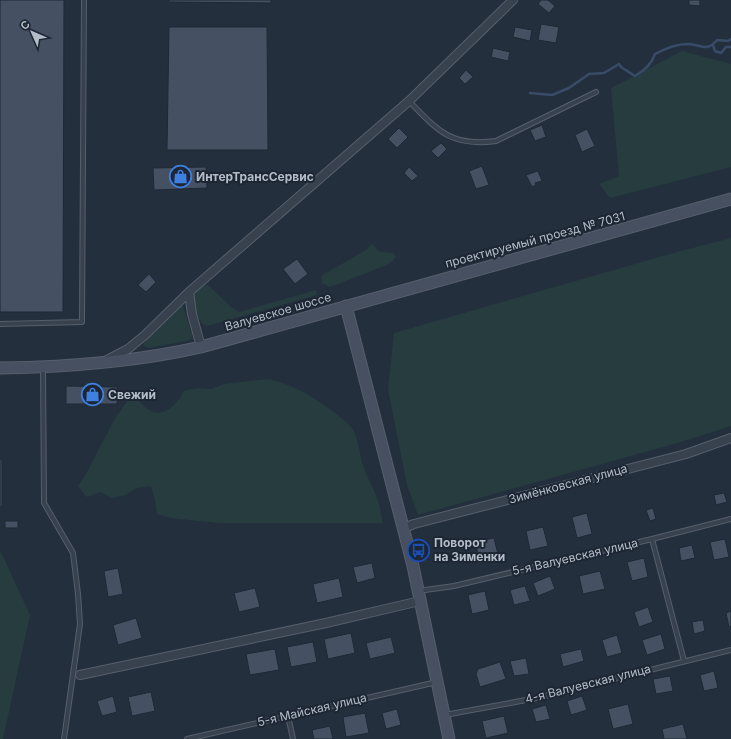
<svg xmlns="http://www.w3.org/2000/svg" width="731" height="739" viewBox="0 0 731 739" font-family="Inter,sans-serif">
  <style>
    .green { fill: #263c3f }
    .lines { fill: none; stroke-linecap: round; stroke-linejoin: round }
    .stream { stroke: #394c67; stroke-width: 2.5 }
    .building { fill: #455162; stroke: #1f2835 }
    .lane-casing { stroke: #565f6c; stroke-width: 6 }
    .street-casing { stroke: #565f6c; stroke-width: 10 }
    .secondary-casing { stroke: #565f6c; stroke-width: 13 }
    .lane { stroke: #38414e; stroke-width: 4 }
    .street { stroke: #38414e; stroke-width: 8 }
    .secondary { stroke: #465061; stroke-width: 11 }
    .labels { text-anchor: middle; stroke-width: 4; stroke-linejoin: round; paint-order: stroke }
    .poi-label { font-size: 12px; font-weight: bold; fill: #b4bcc9; stroke: #1d2633; text-anchor: start }
    .street-label { font-size: 12px; fill: #b4bcc9; stroke: #1d2633 }
  </style>
  <rect width="100%" height="100%" fill="#242f3e"/>
  <path class="green" d="M682,51L731,64V167L610,198L599,184L619,176L611,88Z
    M731,238V426L681,442L418,515L407,485L388,389L394,333L677,252Z
    M372,244L379,251L393,253L396,257L389,264L336,285L329,287L322,283L321,276L366,250Z
    M208,285L231,307L239,312L316,290L317,295L207,326C198,323 190,301 194,293C197,287 202,286 208,285Z
    M180,306H183L193,338L187,341L148,348L143,345L145,342Z
    M268,379C295,385 314,397 336,414C341,418 350,424 353,430C360,442 359,456 364,468C367,477 372,485 375,493C379,503 381,512 383,523H218L171,518L157,514L155,500L151,486L137,488L125,495L112,498L100,492L87,497L78,486L86,474L114,420L133,393C151,420 168,419 184,391L198,388L211,389L224,384Z
    M0,550L30,615L3,739H0Z"/>
  <g class="lines">
    <path class="stream" d="M713,45L715,51L721,53L726,47H731
      M530,93L552,95L569,88L589,74L604,73L619,64L621,67L635,76C644,71 652,63 655,54C666,48 676,44 688,44C701,44 706,53 717,40L728,41L731,39"/>
  </g>
  <path class="building" d="M0,0H64L63,312H0Z
    M169,0H271V3L169,2Z
    M541,0H548L555,6L549,13L538,4Z
    M689,0H700V6L689,5Z
    M541,24L559,27L556,43L538,40Z
    M169,27H267L268,150H167Z
    M515,27L532,30L530,41L513,37Z
    M493,48L510,52L508,61L491,57Z
    M466,70L473,77L465,84L459,78Z
    M542,125L546,137L535,141L530,130Z
    M399,128L408,137L397,148L388,139Z
    M587,129L595,146L582,152L575,135Z
    M441,143L447,149L438,158L431,151Z
    M482,166L489,185L476,189L469,171Z
    M206,167L207,188L154,190L153,168Z
    M409,167L418,176L412,181L404,173Z
    M538,171L542,181L535,183L536,185L532,187L526,175Z
    M297,259L308,274L295,284L283,269Z
    M149,274L156,282L146,292L138,285Z
    M66,386L117,387V404H66Z
    M0,459H2V507H0Z
    M724,493L727,502L716,505L714,495Z
    M653,508L656,519L650,521L646,510Z
    M587,513L592,534L577,538L572,517Z
    M5,521H18V528H5Z
    M543,527L548,546L530,550L526,531Z
    M494,538L499,558L480,562L475,542Z
    M725,539L729,557L714,560L710,542Z
    M692,545L695,558L681,561L679,548Z
    M644,558L648,577L632,581L627,562Z
    M372,563L375,578L357,583L353,567Z
    M118,568L123,594L108,597L104,571Z
    M600,571L605,589L583,594L579,576Z
    M550,576L555,589L538,596L533,583Z
    M339,578L343,597L317,603L313,584Z
    M525,586L530,601L514,605L510,590Z
    M255,588L260,607L239,612L234,593Z
    M485,591L489,610L472,614L468,595Z
    M648,607L653,622L639,627L634,612Z
    M731,611V626L729,627L726,613Z
    M136,618L142,638L118,645L113,625Z
    M703,620L705,631L694,634L692,622Z
    M351,633L355,653L328,659L324,639Z
    M661,634L665,649L647,655L642,640Z
    M617,635L622,653L607,657L602,640Z
    M391,637L395,653L370,659L366,643Z
    M313,642L317,662L291,667L287,647Z
    M275,649L279,670L250,675L246,654Z
    M581,649L584,661L563,667L560,654Z
    M526,658L529,674L514,676L510,661Z
    M500,662L506,679L480,687L476,674L478,669Z
    M714,671L718,688L704,691L700,675Z
    M670,676L673,691L656,694L653,679Z
    M151,692L155,711L132,716L128,697Z
    M113,696L117,712L102,716L97,701Z
    M582,696L587,710L571,715L567,701Z
    M628,704L633,724L613,729L608,709Z
    M546,705L550,719L536,722L532,709Z
    M397,709L401,725L386,729L382,713Z
    M365,713L369,733L346,737L343,717Z
    M504,716L508,733L486,738L482,721Z
    M683,724L687,739H664L662,729Z
    M330,726L333,739H314L312,730Z"/>
  <g class="lines">
    <defs>
      <path id="lane" d="M409,101C438,131 451,147 496,141L596,92
        M0,324L82,322L84,0
        M43,368L44,503L73,553L78,594L80,624L64,739
        M652,539L684,661
        M418,591L454,586L652,539L731,519
        M445,715L537,698L731,650
        M288,716L293,739
        M187,739L437,682"/>
      <path id="street" d="M189,292L192,314L201,347
        M107,360L128,349L145,335L189,292L409,101L513,0
        M404,528L414,524L686,454L731,438
        M80,675L326,623L420,601"/>
      <path id="secondary" d="M346,306L413,566L449,739
        M0,368C68,367 135,362 201,347L731,199"/>
    </defs>
    <use href="#lane" class="lane-casing"/>
    <use href="#street" class="street-casing"/>
    <use href="#secondary" class="secondary-casing"/>
    <use href="#lane" class="lane"/>
    <use href="#street" class="street"/>
    <use href="#secondary" class="secondary"/>
  </g>
  <defs>
    <symbol id="shop-ring" viewBox="-11 -11 22 22"><circle r="9.5" fill="#1d2633" stroke="#3f7fe0" stroke-width="1.5"/><path d="M-5-2.5h2.3a2.7 3.5 0 0 1 5.4 0H5L5.5 6h-11ZM-1.5-2.5h3a1.5 2.3 0 0 0-3 0Z" fill="#3f7fe0"/></symbol>
    <symbol id="bus-ring" viewBox="-11 -11 22 22"><circle r="9.5" fill="#1d2633" stroke="#1a4fb4" stroke-width="1.5"/><path d="M-5-6H5V4H4V6H2V4H-2V6H-4V4H-5ZM-3.5-4V0h7V-4ZM-3.5 1.2v1.5H-2V1.2ZM2 1.2v1.5H3.5V1.2Z" fill="#1a4fb4"/></symbol>
  </defs>
  <g fill-rule="evenodd">
    <use href="#shop-ring" x="168" y="164" width="25" height="25"/>
    <use href="#shop-ring" x="80" y="382" width="25" height="25"/>
    <use href="#bus-ring" x="406" y="538" width="25" height="25"/>
  </g>
  <g class="labels">
    <g class="poi-label">
      <text x="196" y="181">ИнтерТрансСервис</text>
      <text x="108" y="399">Свежий</text>
      <text x="434" y="547">Поворот<tspan x="434" dy="14">на Зименки</tspan></text>
    </g>
    <g class="street-label">
      <text transform="translate(535 240) rotate(-15)" y="4">проектируемый проезд № 7031</text>
      <text transform="translate(278 312) rotate(-16)" y="4">Валуевское шоссе</text>
      <text transform="translate(568 484) rotate(-15)" y="4">Зимёнковская улица</text>
      <text transform="translate(575 557) rotate(-13)" y="4">5-я Валуевская улица</text>
      <text transform="translate(588 684) rotate(-14)" y="4">4-я Валуевская улица</text>
      <text transform="translate(312 710) rotate(-13)" y="4">5-я Майская улица</text>
    </g>
  </g>
  <g transform="translate(32 32) rotate(315)" stroke="#1d2633" stroke-width="3" paint-order="stroke">
  <path d="M0-3L7 15L0 10L-7 15Z" fill="#b4bcc9"/>
  <text y="-6" font-size="11" font-weight="bold" text-anchor="middle" fill="#b4bcc9">С</text>
  </g>
</svg>
